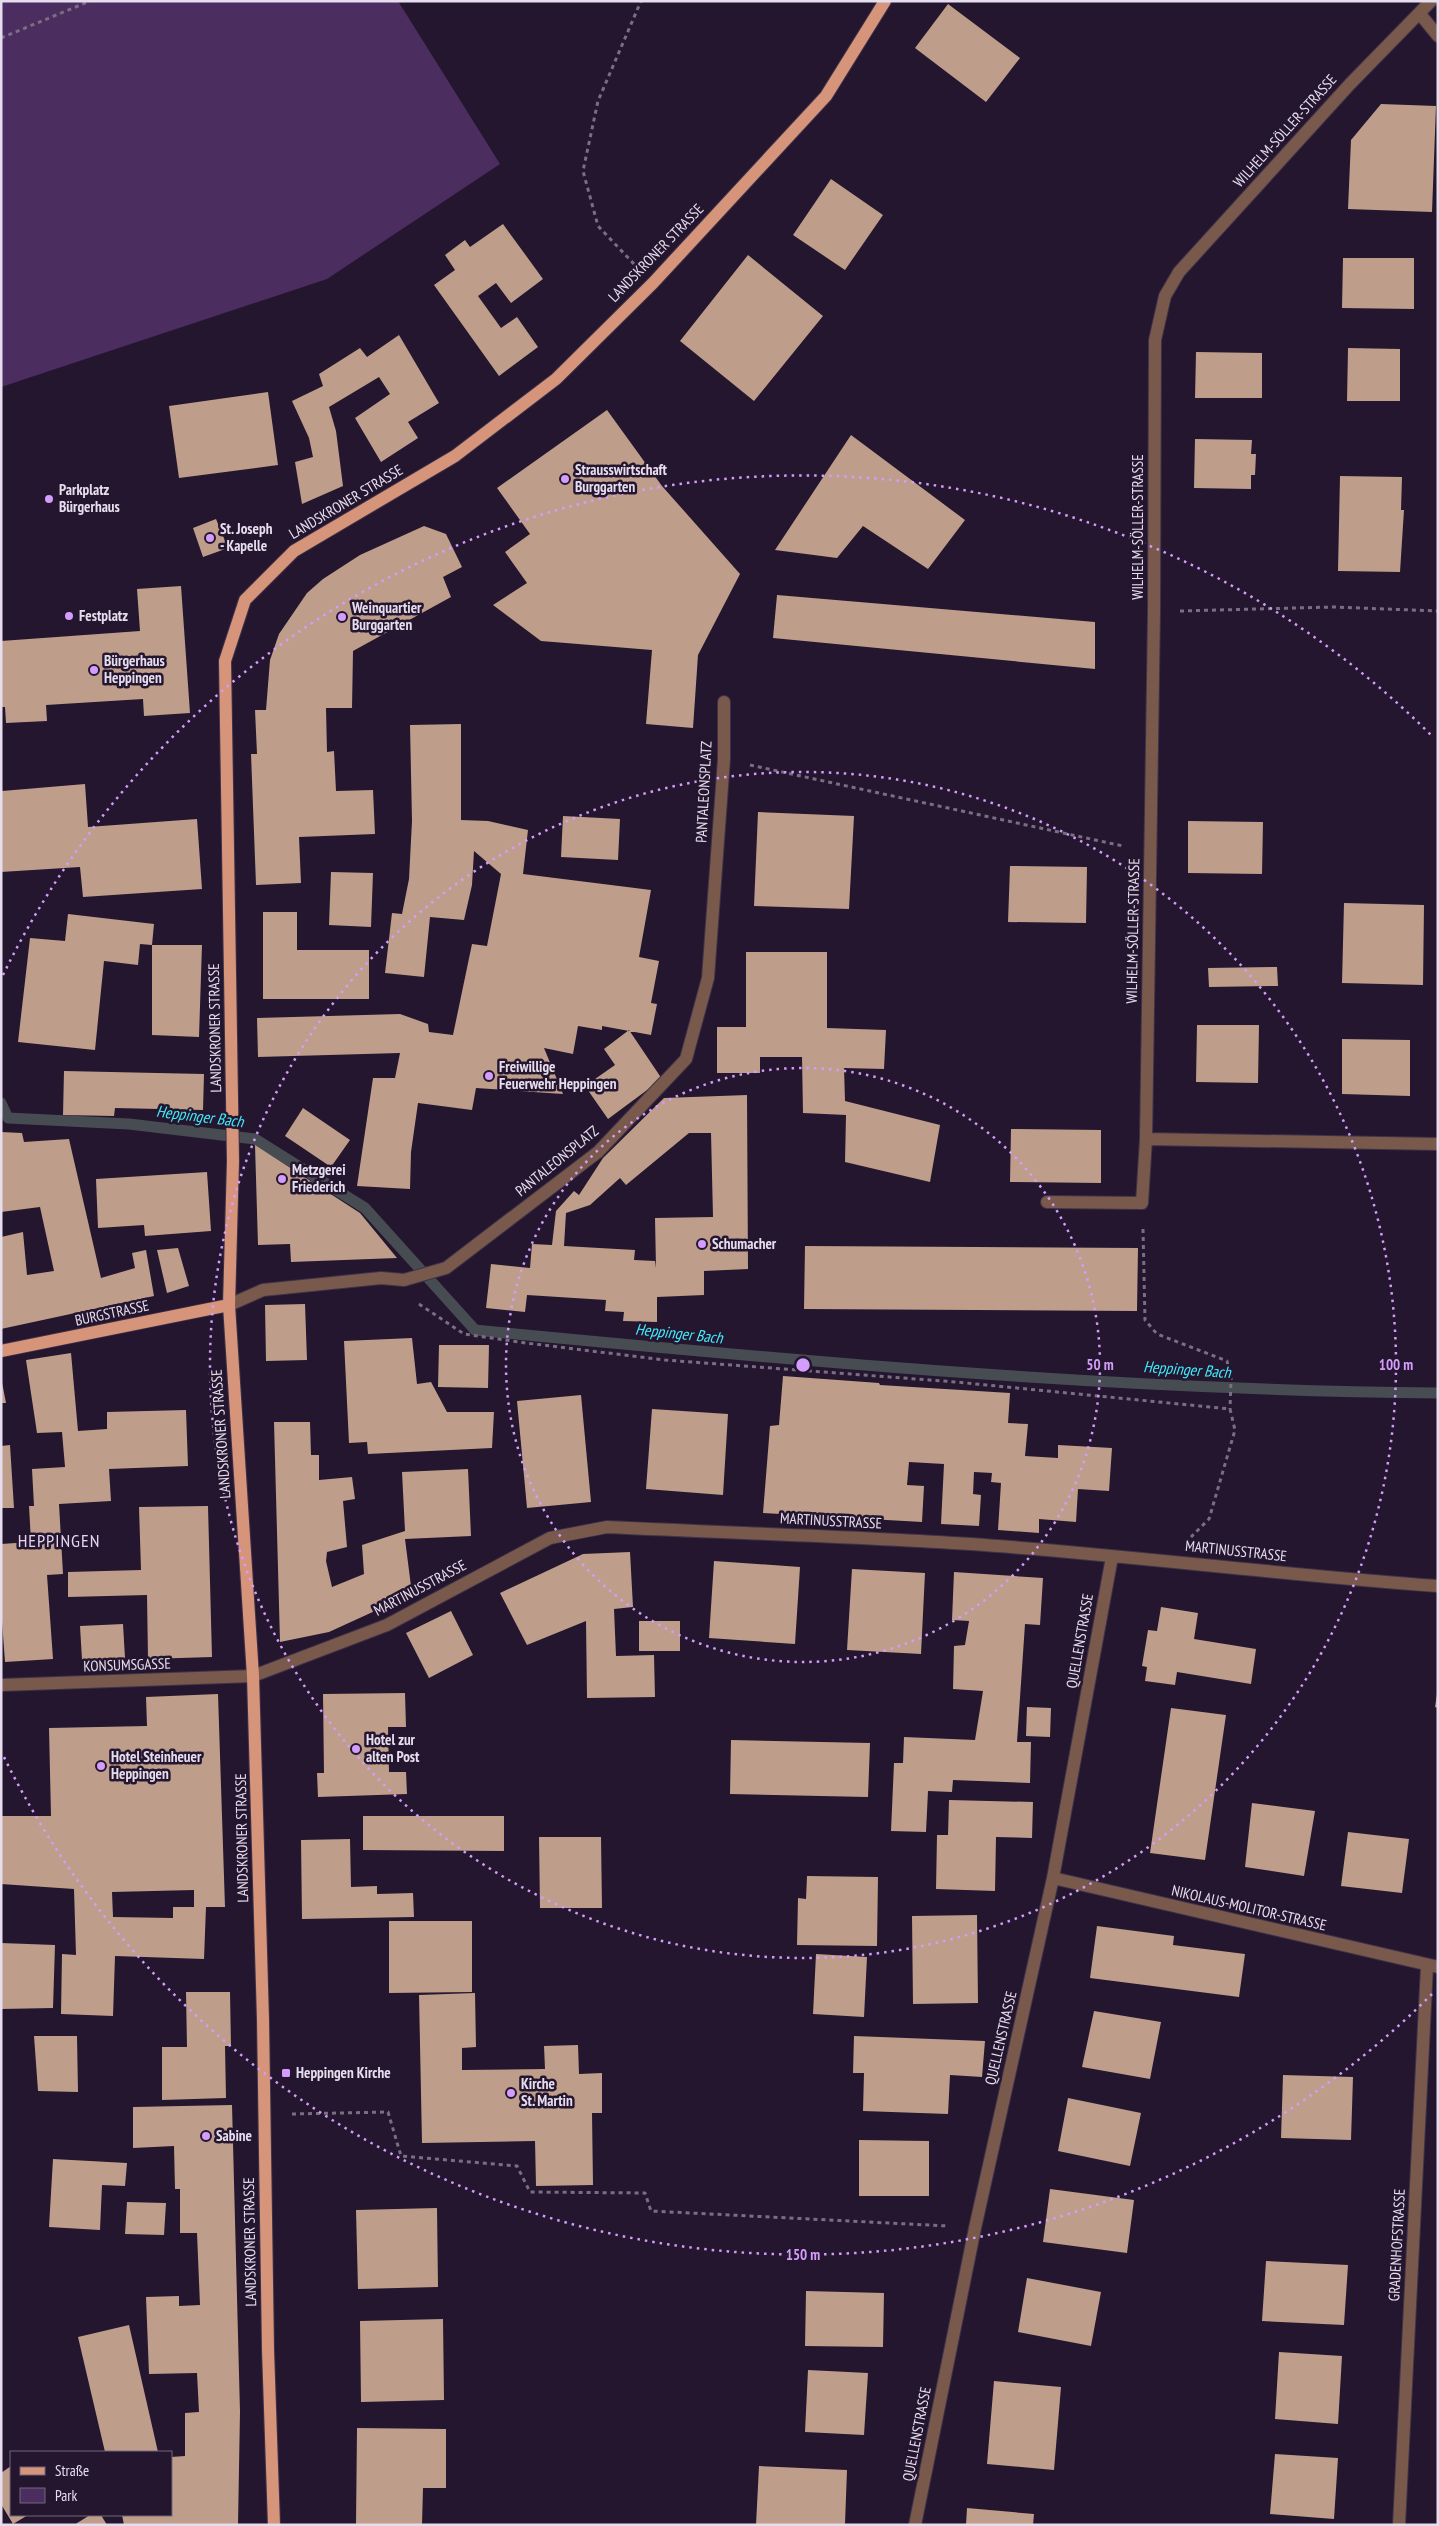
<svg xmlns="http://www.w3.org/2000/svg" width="1439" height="2526" viewBox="0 0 1439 2526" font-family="'PT Sans Narrow',sans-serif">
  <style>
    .green { fill: #4b2e5f }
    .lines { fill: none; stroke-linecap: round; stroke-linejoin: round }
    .stream { stroke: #464c52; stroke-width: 11 }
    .building { fill: #be9e8a; fill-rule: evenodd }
    .minor-casing { stroke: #3f3249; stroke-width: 14 }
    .major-casing { stroke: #3f3249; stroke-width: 14 }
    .path { stroke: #7a6e83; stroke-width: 3; stroke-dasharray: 4 4; stroke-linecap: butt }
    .minor { stroke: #79594c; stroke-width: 12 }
    .major { stroke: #d6947a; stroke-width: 12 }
    .ring { fill: none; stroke: #d49cfc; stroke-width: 2.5; stroke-dasharray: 2.5 5 }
    .poi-dot { fill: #d49cfc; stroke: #24162e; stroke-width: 2 }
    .labels { text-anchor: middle; stroke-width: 5; stroke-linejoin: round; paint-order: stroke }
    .street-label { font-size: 15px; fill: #e6ddee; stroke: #24162e }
    .poi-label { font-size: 15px; font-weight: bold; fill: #e6ddee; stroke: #24162e; text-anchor: start }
    .water-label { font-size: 16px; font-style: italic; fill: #40eafa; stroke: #24162e }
    .quarter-label { font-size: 18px; letter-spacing: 1px; fill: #e6d4f4; stroke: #24162e }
    .centre { fill: #d49cfc; stroke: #24162e; stroke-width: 2.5 }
    .ring-label { font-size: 15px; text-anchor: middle; font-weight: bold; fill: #d49cfc; stroke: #24162e; stroke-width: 5; stroke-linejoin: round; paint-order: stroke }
  </style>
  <rect width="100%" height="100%" fill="#24162e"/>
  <path class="green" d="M1,1H398L500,164L327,279L1,387Z"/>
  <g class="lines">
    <path class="stream" d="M1,1103L8,1118L129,1124L255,1139L365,1208L475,1330C795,1361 1116,1390 1438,1393"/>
  </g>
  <path class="building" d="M948,4L1020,58L986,102L915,48Z
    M1381,104L1436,106L1432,212L1348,209L1351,140Z
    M831,179L883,215L845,270L793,235Z
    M503,224L543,279L511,303L496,283L478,296L501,328L517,317L538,347L499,376L434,285L455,270L445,255L465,240L470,247Z
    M748,255L823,316L754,401L680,341Z
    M1343,258H1414V309L1342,308Z
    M399,335L439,403L408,422L418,438L381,462L355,418L390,394L379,377L329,407L336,431L343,486L302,504L295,462L313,457L309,438L292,401L323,386L319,374L360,348L367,357Z
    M1348,348L1400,349V401H1347Z
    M1196,352L1262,353V398H1195Z
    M268,392L278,465L179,478L169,406Z
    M607,410L662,486L740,574L698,655L660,651L698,655L693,728L646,724L652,650L541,641L493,605L527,583L505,552L530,534L497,488Z
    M851,435L965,520L928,569L863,526L837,558L775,550Z
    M1195,439L1252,440L1251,454H1256L1255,475H1251V489L1194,488Z
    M1340,476L1402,477L1401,510H1404L1400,572L1338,571Z
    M216,519L228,548L203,557L193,528Z
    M424,526L446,534L462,567L443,577L451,597L353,651L352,708H326L327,752L334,751L336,791L373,790L375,834L299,837L301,883L256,885L251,754H257L255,710H266L270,660L279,634L307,593L323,579L360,555Z
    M181,586L190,713L144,716L143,699L46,705L47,721L6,723L5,707H1V641L140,631L137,589Z
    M777,595L1095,622V669L773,638Z
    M461,724V820L488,821L528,830L523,874L651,890L639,957L659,961L651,1003L657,1004L651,1035L602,1026V1030L578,1026L573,1054L544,1048L563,1094L476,1088L472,1110L418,1103L411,1152L410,1189L357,1186L373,1078H395L400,1053L258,1057L257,1018L400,1014L428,1024L429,1032L453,1035L472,944L487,946L501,874L474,851L472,885L464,920L430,917L424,977L385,973L392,913L402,914L409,879L412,821L410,725Z
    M85,784L88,827L197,819L202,889L83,897L80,867L1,872L2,791Z
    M758,812L854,816L849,909L754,906Z
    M563,816L620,819L618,860L561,857Z
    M1188,821L1263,822L1262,874L1188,873Z
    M1010,866L1087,867L1086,923L1008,922Z
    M331,872L373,873L371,927L329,925Z
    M1344,903L1424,905L1423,985L1342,983Z
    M263,912H297V950H369V999H263Z
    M68,914L154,924L152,945H202L199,1037L152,1035V945L140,944L138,965L104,961L95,1050L18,1042L30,938L65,941Z
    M746,952H827V1028L886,1030L884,1069L844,1068L845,1101L940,1125L930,1182L845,1162L846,1115L803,1113L802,1057H760V1073H717V1027H746Z
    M1277,967L1278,986L1209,987L1208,968Z
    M1197,1025H1259L1258,1083L1196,1082Z
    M629,1030L662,1079L608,1119L585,1086L615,1065L604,1049Z
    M1342,1039L1410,1040V1096L1342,1094Z
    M64,1071L204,1074L203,1110L115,1108L114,1116L63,1115Z
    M747,1095L748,1269L704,1271V1295L657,1297V1322L623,1321L624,1312L605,1311L606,1300L527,1295L525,1312L486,1308L491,1264L530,1268L532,1244L552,1245L556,1211L574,1191L579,1195L603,1158L664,1098ZM689,1133H711L713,1217L655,1218L656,1268L655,1261L634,1260L635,1250L564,1246L566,1213L590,1205L620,1178L626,1185Z
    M303,1108L350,1140L331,1167L285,1136Z
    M1011,1129L1101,1130V1183L1010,1182Z
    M1,1132L22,1133L24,1142L69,1139L101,1278L135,1268L132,1253L146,1250L154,1296L1,1329V1237L23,1232L27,1275L54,1271L40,1207L1,1212Z
    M255,1145L360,1213L397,1258L291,1262L290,1244L258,1245Z
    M207,1172L211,1231L145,1236L144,1225L98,1228L96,1179Z
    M805,1246L1138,1248L1137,1311L804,1309Z
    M178,1248L189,1286L167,1293L157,1250Z
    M305,1304L307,1360L266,1361L265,1305Z
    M412,1338L417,1384L431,1382L447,1412H494L492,1448L368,1454L367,1442L349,1443L344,1341Z
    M439,1345H489L488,1388L438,1387Z
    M71,1353L78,1431L107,1429V1412L186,1410L188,1466L109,1469L111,1501L59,1504L63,1574L47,1575L53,1659L5,1662L1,1608V1544L31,1542L29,1506H34L32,1469L65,1467L62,1432L37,1433L26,1360Z
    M783,1376L879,1383L880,1385L1010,1393L1008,1423L1028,1424L1025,1456L1058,1458V1445L1112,1448L1109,1491L1078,1489L1076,1522L1039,1519V1533L998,1530L1001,1483L991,1482L992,1473L974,1472L973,1494L981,1495L979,1526L941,1524L944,1464L909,1462L907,1485L924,1486L922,1522L763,1513L770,1426L779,1425Z
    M1,1377L6,1403H1Z
    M581,1395L591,1502L527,1508L517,1401Z
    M652,1409L728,1414L723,1495L646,1489Z
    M274,1422H310L311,1455H319V1480L352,1477L355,1499L343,1501L347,1547L327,1552L326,1561L332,1587L364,1574L362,1545L405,1531L402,1472L468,1469L471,1536L405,1539L412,1594L329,1632L280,1642Z
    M10,1445L14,1508H1V1446Z
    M208,1506L212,1657L148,1659L147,1595L68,1597V1572L141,1570L139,1507Z
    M630,1552L633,1607L614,1609L616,1656L654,1655L655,1697L587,1698L586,1621L527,1645L500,1593L583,1554Z
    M714,1561L800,1567L795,1644L709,1638Z
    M852,1569L925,1573L921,1654L847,1650Z
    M954,1572L1043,1578L1040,1625L1025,1624L1017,1742H1031L1030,1783L953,1780L952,1792L928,1791L926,1832L891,1831L894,1763H903L904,1737L975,1740L983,1691L953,1689L954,1646L965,1645L969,1621L952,1620Z
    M1161,1607L1198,1613L1194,1639L1256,1649L1251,1684L1177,1672L1175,1685L1145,1681L1147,1667L1142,1666L1148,1630L1157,1631Z
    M451,1611L473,1655L429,1678L406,1633Z
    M639,1621H680V1651H639Z
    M123,1624L125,1658L82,1660L80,1626Z
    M405,1693L406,1727H388L389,1772H406L407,1794L318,1797L317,1773H324L323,1694Z
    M218,1694L225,1907H206L204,1959L115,1956L113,2016L61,2014L62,1954L76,1955L74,1889L1,1884V1816H51L49,1728L147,1726L146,1697ZM194,1890V1907H173V1918L113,1917L112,1892Z
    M1437,1694H1438V1708L1435,1707Z
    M1027,1707L1051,1708L1050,1737L1026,1736Z
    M1171,1708L1226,1715L1205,1860L1150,1853Z
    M731,1740L870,1743L868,1797L730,1794Z
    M949,1800L1033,1802L1032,1838L996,1837L995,1891L936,1889L937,1835H948Z
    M1252,1803L1315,1811L1304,1876L1245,1867Z
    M363,1816H504V1851L363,1850Z
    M1348,1832L1409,1839L1402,1893L1341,1886Z
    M539,1837H601L602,1908H540Z
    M350,1839L351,1887L377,1886V1894L413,1893L414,1917L302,1919L301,1840Z
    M807,1876L878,1877L877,1946L797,1945L798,1898L806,1899Z
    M977,1915L978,2003L913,2004L912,1916Z
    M389,1921H472V1992L389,1993Z
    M1097,1926L1174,1936L1173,1945L1245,1954L1239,1997L1090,1978Z
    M1,1943L55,1945L53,2008L1,2009Z
    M816,1954L867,1957L864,2017L813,2014Z
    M186,1992H230L231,2046H225L226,2098L162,2100V2047H187Z
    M475,1993L476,2047L462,2048V2070L545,2069L544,2046L578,2045L579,2074L602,2073V2113H592L593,2185L536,2186L535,2141L422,2143L419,1995Z
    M1094,2011L1161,2022L1150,2079L1082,2067Z
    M34,2036H77L78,2092L38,2091Z
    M854,2036L985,2041L982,2077L950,2075L948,2114L863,2111L864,2073H853Z
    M1283,2075L1353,2077L1351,2140L1281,2138Z
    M1068,2098L1141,2113L1130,2166L1058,2151Z
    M232,2105L240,2412L238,2525H124L122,2515H171V2457L185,2456V2413L199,2412L197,2373L149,2374L146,2297L179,2296V2306L200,2305L197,2233H180V2189H175L174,2146L133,2148V2107Z
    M859,2140L929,2141V2196H859Z
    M53,2159L127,2163L125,2186L102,2185L100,2230L49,2227Z
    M1050,2189L1134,2200L1127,2253L1043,2242Z
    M127,2202L166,2203L164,2235L125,2234Z
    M437,2208L438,2287L358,2289L356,2210Z
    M1266,2261L1348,2265L1344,2325L1262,2321Z
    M1027,2278L1101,2292L1091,2346L1018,2332Z
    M806,2291L884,2293L883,2347L805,2346Z
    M443,2319L444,2400L361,2402L360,2321Z
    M129,2325L158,2452H105L78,2337Z
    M1279,2352L1342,2356L1338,2424L1275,2419Z
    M808,2370L868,2373L864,2435L805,2432Z
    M994,2381L1061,2387L1054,2470L987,2464Z
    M357,2428L446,2429V2488H423L422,2525L356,2524Z
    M1275,2454L1338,2458L1334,2519L1270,2514Z
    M11,2466V2515H28L13,2524L1,2504V2473Z
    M759,2466L847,2470L845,2524L756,2525Z
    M967,2508L1034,2514L1033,2525H966Z
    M90,2515H101L107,2525H74Z"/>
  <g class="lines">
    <defs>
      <path id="minor" d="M1420,14L1438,36
        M1146,1139L1438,1144
        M1047,1202L1142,1203L1146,1139L1154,612L1155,340L1165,296L1179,272L1350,84L1431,1
        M229,1305L263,1290L381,1278L404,1280L446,1268L598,1152L686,1059L708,978L724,759V702
        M1,1685L253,1676L387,1625L550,1538L607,1527C728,1533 850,1536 971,1544C1127,1555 1282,1575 1438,1586
        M1053,1878L1438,1967
        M915,2525L975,2228L1053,1878L1112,1557
        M1399,2525L1427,1966"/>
      <path id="major" d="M1,1351L229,1305
        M274,2525L268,2350L263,2020L253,1676L229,1305L233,1161L225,661L245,600L294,551L455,456L556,379L653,283L826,96L885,1"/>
    </defs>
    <use href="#minor" class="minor-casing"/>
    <use href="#major" class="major-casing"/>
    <path class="path" d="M1,38L90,1
      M634,264L598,226L583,171L598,101L641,1
      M1180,611L1333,607L1438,611
      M750,765L1123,846
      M1143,1229L1145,1320L1157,1334L1227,1361L1231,1379L1230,1409
      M419,1304L464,1334L526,1343L665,1360L956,1382L1230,1409L1235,1430L1209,1519L1191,1537
      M292,2114L388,2112L401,2156L517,2166L530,2192L645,2193L651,2211L948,2226"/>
    <use href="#minor" class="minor"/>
    <use href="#major" class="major"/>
  </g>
  <g class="ring">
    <circle cx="803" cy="1365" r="297"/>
    <circle cx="803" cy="1365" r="593"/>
    <path d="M1432 1994A890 890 0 0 1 3 1755M3 975A890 890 0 0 1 1432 736"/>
  </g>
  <g class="poi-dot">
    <circle cx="565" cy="479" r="5"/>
    <circle cx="49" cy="499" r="5"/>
    <circle cx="210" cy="538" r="5"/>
    <circle cx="69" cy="616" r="5"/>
    <circle cx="342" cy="617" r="5"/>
    <circle cx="94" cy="670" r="5"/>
    <circle cx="489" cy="1076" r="5"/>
    <circle cx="282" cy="1179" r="5"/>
    <circle cx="702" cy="1244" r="5"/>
    <circle cx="356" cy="1749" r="5"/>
    <circle cx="101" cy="1766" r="5"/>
    <rect x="281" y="2068" width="10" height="10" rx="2.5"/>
    <circle cx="511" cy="2093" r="5"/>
    <circle cx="206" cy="2136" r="5"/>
  </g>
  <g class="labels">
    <g class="street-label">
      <text transform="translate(1285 131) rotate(-48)" y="5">WILHELM-SÖLLER-STRASSE</text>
      <text transform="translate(656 253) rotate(-46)" y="5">LANDSKRONER STRASSE</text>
      <text transform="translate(346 502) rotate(-31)" y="5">LANDSKRONER STRASSE</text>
      <text transform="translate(1138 527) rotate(-90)" y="5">WILHELM-SÖLLER-STRASSE</text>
      <text transform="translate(704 792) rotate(-87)" y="5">PANTALEONSPLATZ</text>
      <text transform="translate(1133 931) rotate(-89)" y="5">WILHELM-SÖLLER-STRASSE</text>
      <text transform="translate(215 1028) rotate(-91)" y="5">LANDSKRONER STRASSE</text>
      <text transform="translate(557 1161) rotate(-39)" y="5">PANTALEONSPLATZ</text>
      <text transform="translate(112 1313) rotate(-12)" y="5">BURGSTRASSE</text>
      <text transform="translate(221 1434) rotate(-94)" y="5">LANDSKRONER STRASSE</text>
      <text transform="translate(831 1521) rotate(3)" y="5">MARTINUSSTRASSE</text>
      <text transform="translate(1236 1551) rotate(6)" y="5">MARTINUSSTRASSE</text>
      <text transform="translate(420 1588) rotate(-28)" y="5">MARTINUSSTRASSE</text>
      <text transform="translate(1080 1641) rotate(-80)" y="5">QUELLENSTRASSE</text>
      <text transform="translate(127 1665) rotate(-2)" y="5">KONSUMSGASSE</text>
      <text transform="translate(242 1838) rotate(-91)" y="5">LANDSKRONER STRASSE</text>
      <text transform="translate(1249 1908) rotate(13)" y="5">NIKOLAUS-MOLITOR-STRASSE</text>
      <text transform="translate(1001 2038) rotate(-77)" y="5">QUELLENSTRASSE</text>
      <text transform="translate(250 2242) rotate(-91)" y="5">LANDSKRONER STRASSE</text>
      <text transform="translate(1397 2245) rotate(-87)" y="5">GRADENHOFSTRASSE</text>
      <text transform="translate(917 2434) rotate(-79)" y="5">QUELLENSTRASSE</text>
    </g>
    <g class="poi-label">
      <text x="575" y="475">Strausswirtschaft<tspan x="575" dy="17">Burggarten</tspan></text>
      <text x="59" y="495">Parkplatz<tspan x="59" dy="17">Bürgerhaus</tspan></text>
      <text x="220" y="534">St. Joseph<tspan x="220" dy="17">- Kapelle</tspan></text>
      <text x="352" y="613">Weinquartier<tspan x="352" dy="17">Burggarten</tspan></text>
      <text x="79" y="621">Festplatz</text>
      <text x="104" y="666">Bürgerhaus<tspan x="104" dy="17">Heppingen</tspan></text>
      <text x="499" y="1072">Freiwillige<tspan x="499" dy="17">Feuerwehr Heppingen</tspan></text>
      <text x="292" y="1175">Metzgerei<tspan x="292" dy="17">Friederich</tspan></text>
      <text x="712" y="1249">Schumacher</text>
      <text x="366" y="1745">Hotel zur<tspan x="366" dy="17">alten Post</tspan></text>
      <text x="111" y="1762">Hotel Steinheuer<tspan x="111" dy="17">Heppingen</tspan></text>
      <text x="296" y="2078">Heppingen Kirche</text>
      <text x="521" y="2089">Kirche<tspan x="521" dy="17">St. Martin</tspan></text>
      <text x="216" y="2141">Sabine</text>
    </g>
    <g class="water-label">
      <text transform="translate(200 1116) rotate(7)" y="6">Heppinger Bach</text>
      <text transform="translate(679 1333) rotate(6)" y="6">Heppinger Bach</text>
      <text transform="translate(1187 1369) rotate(4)" y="6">Heppinger Bach</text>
    </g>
    <g class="quarter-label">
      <text x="59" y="1547">HEPPINGEN</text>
    </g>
  </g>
  <circle cx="803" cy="1365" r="8" class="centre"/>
  <g class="ring-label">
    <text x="1100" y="1370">50 m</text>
    <text x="1396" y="1370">100 m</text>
    <text x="803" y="2260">150 m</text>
  </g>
  <rect width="1439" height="2526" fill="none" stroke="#e6ddee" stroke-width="5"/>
  <rect x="10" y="2451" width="162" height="65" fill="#24162e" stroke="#72667b"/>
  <rect x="20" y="2467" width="25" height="8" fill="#d6947a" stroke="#72667b"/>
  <text x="55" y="2476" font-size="15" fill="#e6ddee">Straße</text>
  <rect x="20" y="2488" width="25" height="15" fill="#4b2e5f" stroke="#72667b"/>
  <text x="55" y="2501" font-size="15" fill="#e6ddee">Park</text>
</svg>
